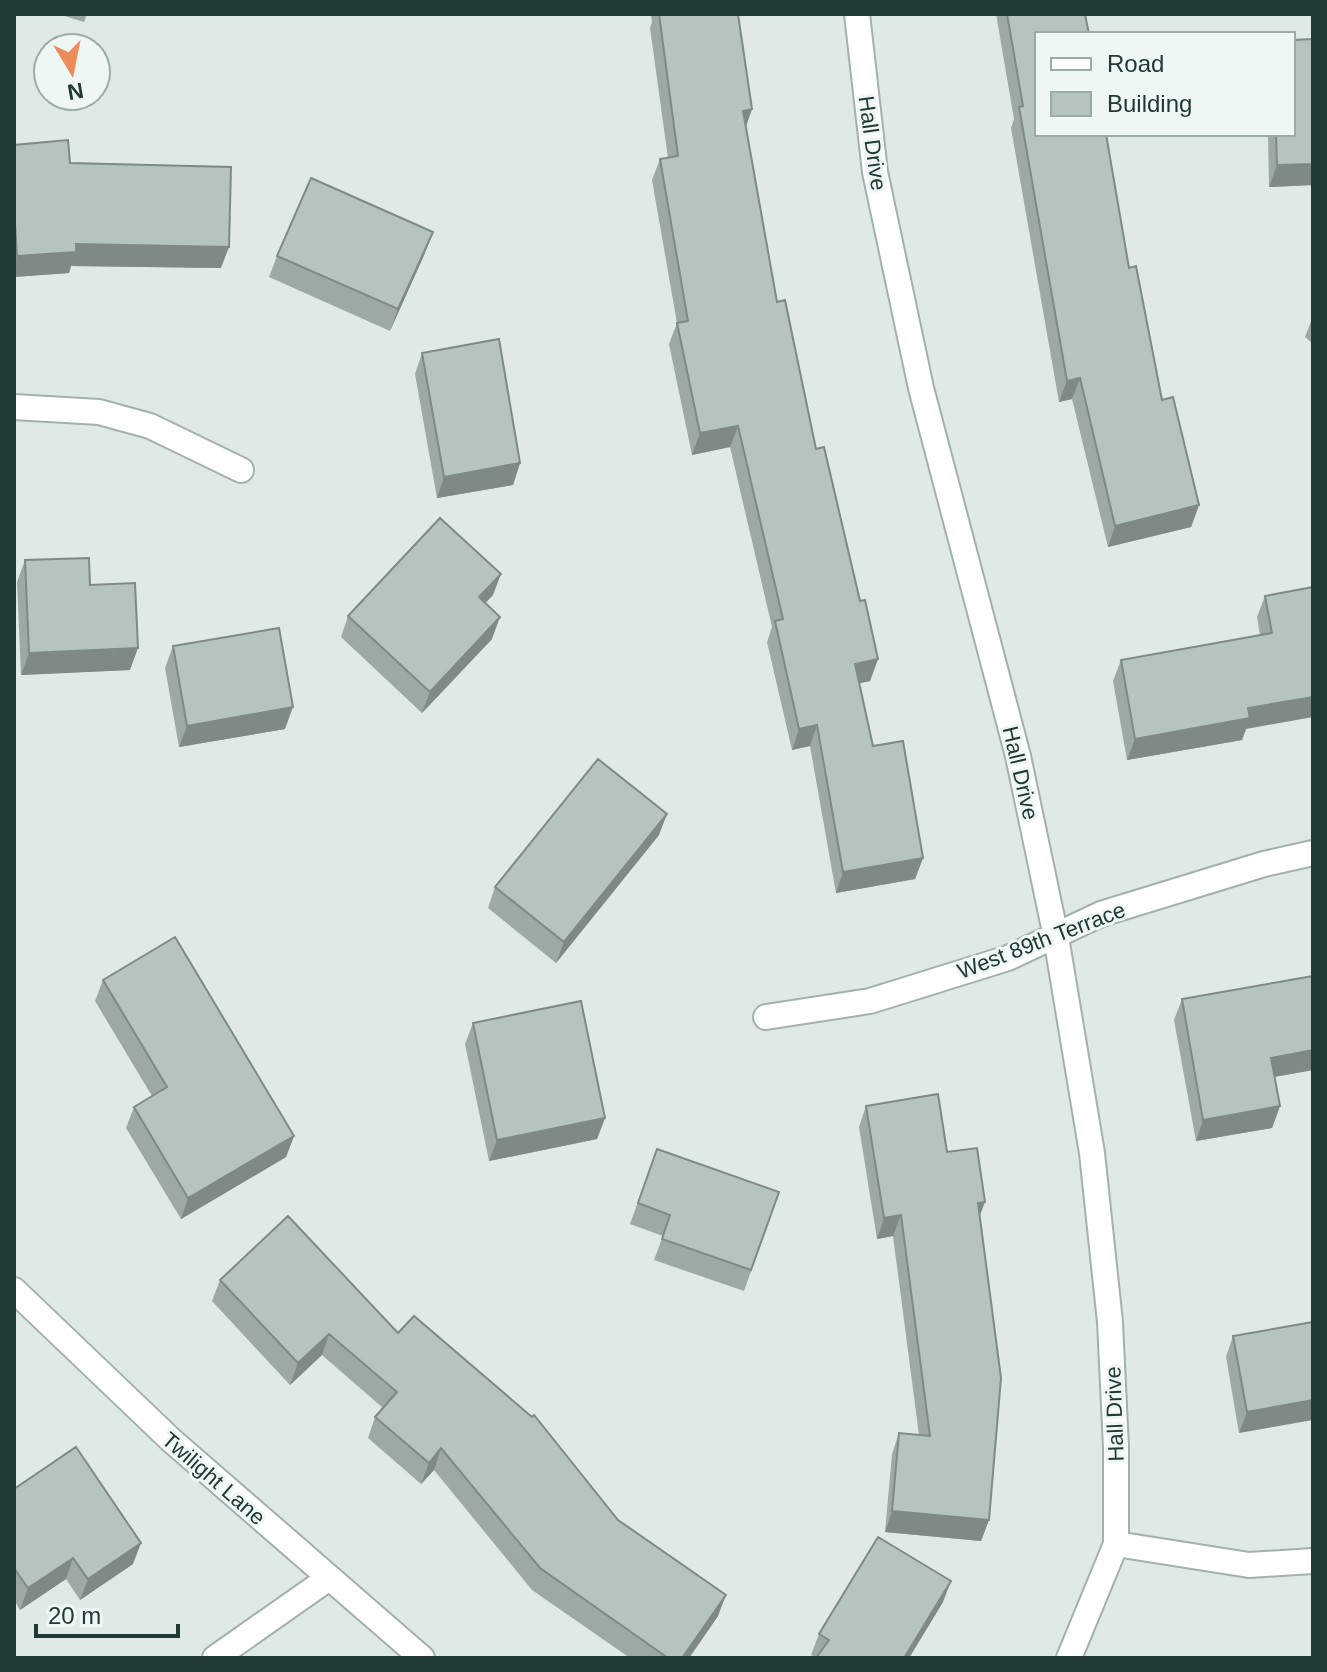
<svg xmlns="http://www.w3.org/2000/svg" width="1327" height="1672" viewBox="0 0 1327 1672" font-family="Arial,sans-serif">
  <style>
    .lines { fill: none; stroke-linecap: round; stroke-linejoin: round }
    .minor-casing { stroke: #a2b1ad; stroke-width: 28 }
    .minor { stroke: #fff; stroke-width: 24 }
    .wall { fill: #9ca9a4 }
    .shaded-wall { fill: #7f8986 }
    .building { fill: #b5c4bf; stroke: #7f8986; stroke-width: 2 }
    .labels { text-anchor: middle; stroke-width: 6; stroke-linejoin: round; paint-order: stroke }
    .street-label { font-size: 22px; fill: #213935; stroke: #eff7f4 }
  </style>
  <rect width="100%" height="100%" fill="#dfeae6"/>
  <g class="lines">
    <defs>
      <path id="minor" d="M857,14L875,172L921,388L1018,756L1056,937L1092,1153L1110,1322L1116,1448V1544L1069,1658
        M14,407L99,412L150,426L241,470
        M766,1017L870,1001L1008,958L1101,914L1264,864L1313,853
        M14,1290L171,1440L422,1658
        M1116,1544L1249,1565L1313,1561
        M215,1658L329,1578"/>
    </defs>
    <use href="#minor" class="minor-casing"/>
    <use href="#minor" class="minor"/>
  </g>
  <path class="wall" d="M58,14H87L84,22Z
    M651,14H738L752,109L746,127L777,302L816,449L878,659L870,681L859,683L873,746L923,858L915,879L836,893L810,746L792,750L767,642L772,627L730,447L692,455L669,344L677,323L652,180L660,159L668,158L650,28L652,22Z
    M996,14H1085L1129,268L1162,400L1199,505L1191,527L1108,547L1072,399L1059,402L1011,128L1014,119Z
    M1313,39V185L1269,187L1268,134H1293Z
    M14,145L70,163L221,268L71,266L69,273L14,277Z
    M425,253L390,331L269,277L277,256Z
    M1313,316V344L1305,337Z
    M422,353L520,463L513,485L437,498L415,374Z
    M25,560L90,585L130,670L21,675L17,582Z
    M1313,587L1246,729L1242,740L1127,760L1113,681L1121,660L1260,635L1257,617L1265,596Z
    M493,595L485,603L492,639L422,713L341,637L348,616Z
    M173,646L285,729L179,747L165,668Z
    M659,835L556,963L488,908L495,887Z
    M1313,976V1070L1274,1077L1280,1106L1272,1128L1196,1141L1174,1020L1182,999Z
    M103,980L294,1136L286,1157L181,1219L126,1128L134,1107L152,1096L95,1001Z
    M473,1023L605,1118L597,1139L489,1161L465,1044Z
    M866,1106L947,1152L980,1217L989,1520L981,1541L885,1532L892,1454L899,1433L919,1435L893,1236L877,1239L859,1127Z
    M657,1149L779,1192L744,1291L654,1260L663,1236L630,1224Z
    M220,1280L398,1333L618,1520L718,1616L689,1658H630L532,1590L434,1470L421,1484L368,1438L375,1417L383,1408L322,1355L290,1385L212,1301Z
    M1313,1322L1239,1433L1226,1357L1233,1336Z
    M14,1489L133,1564L80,1600L66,1579L20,1610L14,1600Z
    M943,1602L909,1658H816L811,1655L819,1634Z"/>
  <path class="shaded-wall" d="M752,109L744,131L743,111Z
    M1313,164V185L1269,187L1277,165Z
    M433,232L425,253L390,331L398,309Z
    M76,244L229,247L221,268L71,266L69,273L14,277V266L17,256Z
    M1080,378L1072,399L1059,402L1067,381Z
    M738,426L730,447L692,455L700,433Z
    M520,463L513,485L437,498L444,477Z
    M1199,505L1191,527L1108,547L1115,526Z
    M501,574L493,595L471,618L479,597Z
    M500,617L492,639L422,713L430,692Z
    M138,648L130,670L21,675L29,653Z
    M878,659L870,681L847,686L855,664Z
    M1313,697V717L1246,729L1242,740L1127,760L1135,739L1248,708Z
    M293,707L285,729L179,747L187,726Z
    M817,725L810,746L792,750L799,729Z
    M667,814L659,835L556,963L564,942Z
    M923,858L915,879L836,893L843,872Z
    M1313,1050V1070L1263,1079L1271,1058Z
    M1280,1106L1272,1128L1196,1141L1203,1120Z
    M605,1118L597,1139L489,1161L497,1140Z
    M294,1136L286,1157L181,1219L188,1198Z
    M985,1202L977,1223L978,1203Z
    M901,1215L893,1236L877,1239L884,1218Z
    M329,1334L322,1355L290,1385L298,1363Z
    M1313,1400V1420L1239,1433L1247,1412Z
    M441,1448L434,1470L421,1484L429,1463Z
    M892,1511L989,1520L981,1541L885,1532Z
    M141,1543L133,1564L80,1600L88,1579Z
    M73,1558L66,1579L20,1610L28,1588Z
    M951,1581L943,1602L909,1658H904Z
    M726,1595L718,1616L689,1658H682Z"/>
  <path class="building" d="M659,14H738L752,109L743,111L777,302L785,300L816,449L824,447L860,601L865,600L878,659L855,664L873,746L903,741L923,858L843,872L817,725L799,729L775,621L783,619L738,426L700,433L677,323L688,321L660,159L678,156Z
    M1007,14H1085L1089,34H1037V134H1106L1129,268L1136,266L1162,400L1173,397L1199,505L1115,526L1080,378L1067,381L1019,107L1023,106Z
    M1313,39V164L1277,165L1276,134H1293V40Z
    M68,140L70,163L231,167L229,247L76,244V252L17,256L15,223H14V145Z
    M311,178L433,232L398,309L277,256Z
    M499,339L520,463L444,477L422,353Z
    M440,518L501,574L479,597L500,617L430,692L348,616Z
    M89,558L90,585L135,583L138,648L29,653L25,560Z
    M1313,587V697L1248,708L1250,718L1135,739L1121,660L1272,633L1265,596Z
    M279,628L293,707L187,726L173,646Z
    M598,759L667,814L564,942L495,887Z
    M175,937L294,1136L188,1198L134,1107L167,1087L103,980Z
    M1313,976V1050L1271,1058L1280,1106L1203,1120L1182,999Z
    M581,1001L605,1118L497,1140L473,1023Z
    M938,1094L947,1152L977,1148L985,1202L978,1203L1001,1378L989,1520L892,1511L899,1433L930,1436L901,1215L884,1218L866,1106Z
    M657,1149L779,1192L751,1270L662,1239L670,1215L638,1203Z
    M288,1216L398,1333L414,1316L532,1417L534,1415L618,1520L726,1595L682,1658H668L540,1568L441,1448L429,1463L375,1417L397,1392L329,1334L298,1363L220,1280Z
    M1313,1322V1400L1247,1412L1233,1336Z
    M76,1447L141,1543L88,1579L73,1558L28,1588L14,1568V1489Z
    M878,1537L951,1581L904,1658H816L829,1640L819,1634Z"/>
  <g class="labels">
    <g class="street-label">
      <text transform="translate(873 143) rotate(82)" y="8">Hall Drive</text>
      <text transform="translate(1021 773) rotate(77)" y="8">Hall Drive</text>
      <text transform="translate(1041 940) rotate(-21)" y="8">West 89th Terrace</text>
      <text transform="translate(1114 1414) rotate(-92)" y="8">Hall Drive</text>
      <text transform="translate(214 1478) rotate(41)" y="8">Twilight Lane</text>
    </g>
  </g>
  <rect width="1327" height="1672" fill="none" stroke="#213935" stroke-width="32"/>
  <rect x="1035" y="32" width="260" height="104" fill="#eff7f4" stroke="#9daba8" stroke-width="2"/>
  <rect x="1051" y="58" width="40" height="12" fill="#ffffff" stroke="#9daba8" stroke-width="2"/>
  <text x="1107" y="72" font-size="24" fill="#213935">Road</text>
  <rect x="1051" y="92" width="40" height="24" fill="#b5c4bf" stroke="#9daba8" stroke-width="2"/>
  <text x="1107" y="112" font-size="24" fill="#213935">Building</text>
  <g transform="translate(72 72) rotate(170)"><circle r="38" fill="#eff7f4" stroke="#9daba8" stroke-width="2"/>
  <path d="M0-6L14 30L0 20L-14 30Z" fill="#ec8c5b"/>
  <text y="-12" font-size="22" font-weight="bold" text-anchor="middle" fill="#213935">N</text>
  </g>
  <path d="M36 1624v12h142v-12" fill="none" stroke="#213935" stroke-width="4"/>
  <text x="48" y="1624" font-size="24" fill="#213935" stroke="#eff7f4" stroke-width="6" paint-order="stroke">20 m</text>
</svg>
